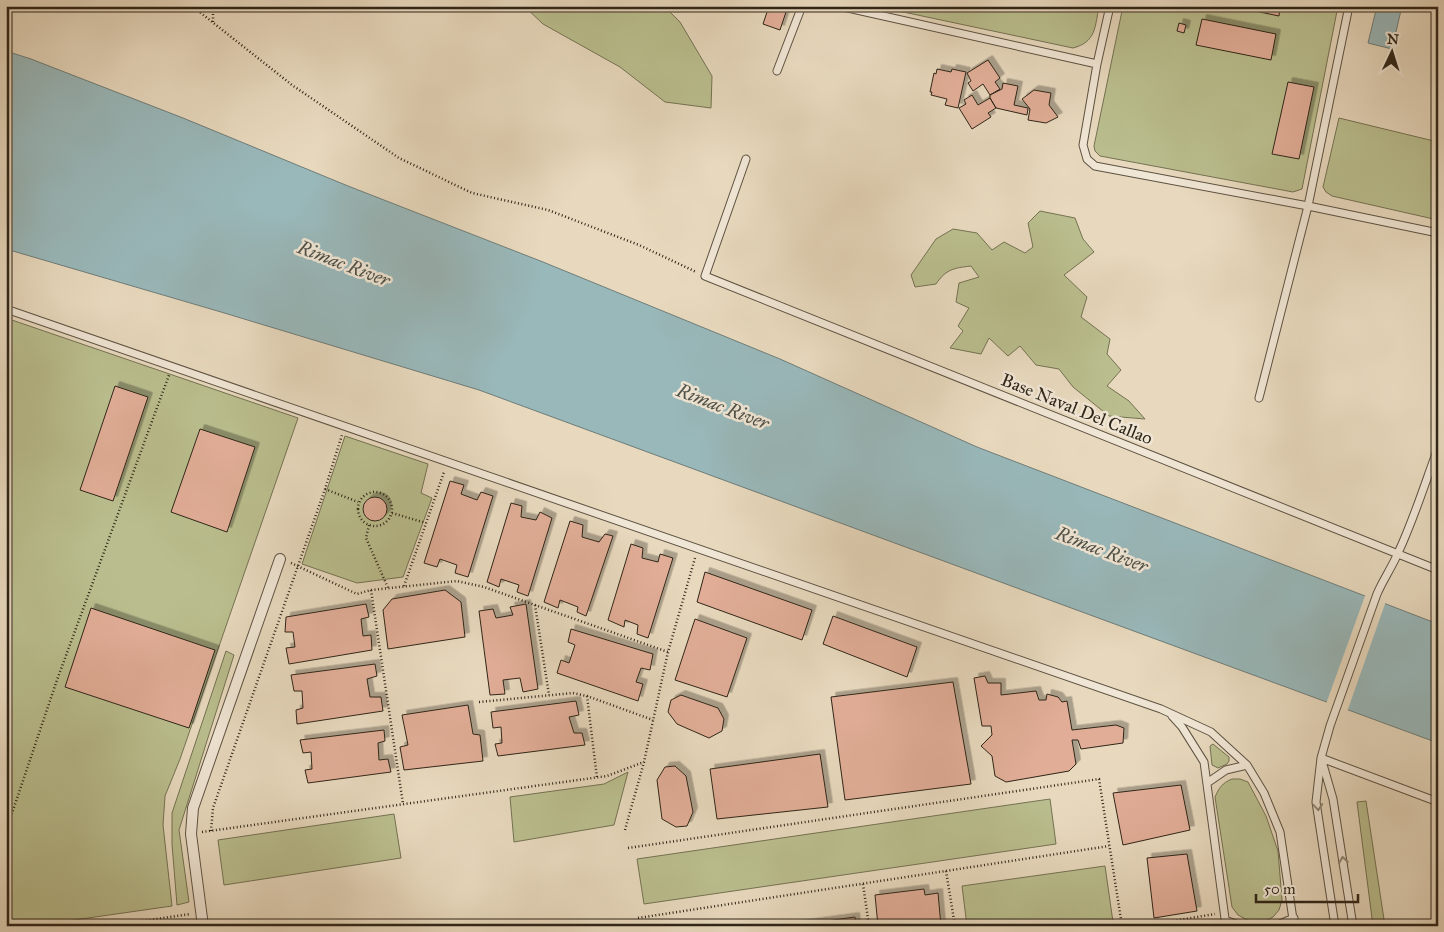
<svg xmlns="http://www.w3.org/2000/svg" width="1444" height="932" viewBox="0 0 1444 932" font-family="'IM FELL Great Primer',serif">
  <style>
    .green { fill: #babe8e; stroke: #747253 }
    .water { fill: #99b8ba; stroke: #6f7d79 }
    .pier { fill: #e8d9be }
    .building { fill: #e1ad97; stroke: #2f2518; filter: url(#shadow) }
    .lines { fill: none; stroke-linecap: round; stroke-linejoin: round }
    .service-casing { stroke: #5d5242; stroke-width: 9 }
    .pedestrian-casing { stroke: #5d5242; stroke-width: 12 }
    .path { stroke: #2f2518; stroke-width: 2.5; stroke-dasharray: 1 2.5; stroke-linecap: butt }
    .service { stroke: #f0e6d5; stroke-width: 7 }
    .pedestrian { stroke: #f0e6d5; stroke-width: 10 }
    .oneway { stroke: #908676 }
    .labels { text-anchor: middle; stroke-width: 5; stroke-linejoin: round; paint-order: stroke }
    .street-label { font-size: 18px; fill: #2f2518; stroke: #f0e6d5 }
    .water-label { font-size: 19px; font-style: italic; fill: #4f5149; stroke: #f0e6d5 }
  </style>
  <defs>
    <filter id="shadow"><feDropShadow dx="4.5" dy="-4.5" stdDeviation="0" flood-color="#0004"/></filter>
  </defs>
  <rect width="100%" height="100%" fill="#e8d9be"/>
  <filter id="stains"><feTurbulence type="fractalNoise" baseFrequency=".004" numOctaves="4"/><feColorMatrix values="0 0 0 0 .2 0 0 0 0 .09 0 0 0 0 .02 0 0 0 .5 -.17"/></filter>
  <radialGradient id="worn" r=".72"><stop offset=".6" stop-color="#630" stop-opacity="0"/><stop offset="1" stop-color="#630" stop-opacity=".3"/></radialGradient>
  <path class="green" d="M524,6H664L680,22L712,76L711,108L665,102L620,67L543,24Z
    M875,6H1099C1095,27 1096,42 1073,48Z
    M1123,6H1338L1302,189L1293,192L1100,156L1095,151L1094,146Z
    M1339,118L1438,142V220L1332,196L1326,192L1323,187Z
    M1040,211L1075,218L1083,239L1094,252L1064,275L1087,297L1081,317L1110,339L1107,354L1121,370L1107,386L1129,401L1145,419L1109,416L1073,387L1059,369L1036,365L1020,346L1008,356L989,338L981,354L950,348L963,331L958,326L969,308L956,302L959,283L979,277L971,266C954,268 946,269 936,284L915,287L911,275L936,239L953,229L977,233L992,250L1004,242L1025,253L1033,247L1028,223Z
    M6,318L298,418L180,759L165,796L163,825L172,906L32,926H6Z
    M345,436L428,464L421,493L432,498L403,577L357,583L302,564Z
    M226,651L234,655L179,830L189,902L177,905L172,844V813Z
    M1213,744L1229,757V761L1227,764L1218,768L1212,765L1210,746Z
    M628,772L614,825L514,842L510,797L604,784Z
    M1232,779H1240L1248,782L1266,816L1278,851L1282,900L1279,910L1273,917L1263,922L1253,923L1238,915L1232,907L1215,797C1219,788 1222,783 1232,779Z
    M1050,799L1056,844L644,904L637,859Z
    M1366,801L1385,926H1373L1357,802Z
    M394,814L401,858L224,885L218,840Z
    M1105,866L1113,922L1085,926H967L962,886Z"/>
  <path class="water" d="M1377,6H1402L1392,49L1368,43Z
    M6,51L31,59L183,118L348,186L543,262L780,359L977,447L1438,624V743L479,390L221,312L6,249Z"/>
  <path class="pier" d="M1366,593L1386,601L1347,712L1326,704Z"/>
  <path class="building" d="M769,6H788L780,30L763,24Z
    M1231,6H1280L1279,16Z
    M1202,19L1276,34L1271,60L1196,45Z
    M1179,23L1186,25L1184,33L1177,31Z
    M988,60L1000,78L995,82L1000,89L990,95L983,84L973,91L968,83L971,81L967,73Z
    M937,69L951,72L952,69L966,72L958,108L945,105L947,99L931,95L932,92H930L934,73L936,74Z
    M1288,82L1314,87L1299,159L1272,154Z
    M1003,83L1018,86L1014,105L1028,108L1027,115L996,108L990,98V95L1002,89Z
    M1034,90L1051,93L1049,105L1058,117L1046,123L1028,120L1030,109L1022,99Z
    M972,95L978,105L990,98L996,108L988,113L991,117L972,129L959,108L966,104L964,100Z
    M115,386L148,397L113,501L80,490Z
    M200,429L255,447L227,532L171,512Z
    M450,481L464,485L461,494L477,500L481,492L493,496L468,577L455,573L457,565L440,559L437,567L424,563Z
    M363 509a12 12 0 1 1 24 0a12 12 0 1 1-24 0Z
    M511,503L522,506L521,517L536,520L540,512L552,518L528,596L517,592L519,585L501,579L499,587L487,582Z
    M570,521L583,525L582,537L599,542L605,534L613,536L586,616L577,612L578,607L560,600L558,608L544,602Z
    M631,544L643,548L642,558L658,562L660,554L673,558L648,638L637,634L638,625L625,620L624,627L608,620Z
    M705,572L812,610L802,640L697,602Z
    M445,590L461,602L465,637L388,649L383,610L392,599Z
    M366,604L369,617L361,619L363,636L371,635L372,650L289,664L286,648L295,647L293,632H285L286,617Z
    M526,604L538,689L523,692L520,678L503,680L505,694L490,695L479,611L493,609L496,618L513,615L510,607Z
    M91,608L215,650L189,728L65,687Z
    M833,616L917,647L907,677L823,644Z
    M695,619L747,638L727,697L675,680Z
    M571,629L653,654L650,670L641,668L636,682L643,684L638,701L557,673L561,660L569,663L575,645L568,642Z
    M375,664L377,676L367,679L370,697H381L383,711L297,724L296,710L303,708L302,691H294L291,675Z
    M985,676L988,683H1001V695L1036,691L1039,700H1046L1047,694L1058,697L1062,702L1067,701L1072,730L1116,725L1124,728L1123,743L1081,749L1078,740H1072L1076,764L1069,771L1006,782L995,776L992,756L981,746L992,735L991,726H982L974,678Z
    M953,682L971,784L845,800L831,697Z
    M681,695L718,708L724,719L722,731L709,738L677,724L668,712L671,700Z
    M576,701L579,715L569,717L574,733H582L585,745L498,756L495,744L502,743L501,727L493,728L491,712Z
    M468,705L473,734L480,735L483,761L404,770L400,747L408,745L402,715Z
    M384,730L385,741L378,743L379,760L388,759L391,772L308,783L305,770L312,769L311,752L303,753L300,740Z
    M820,754L828,807L717,819L710,769Z
    M675,766L686,776L693,812L687,826L676,827L662,819L657,780L665,767Z
    M1181,785L1190,830L1123,845L1113,793Z
    M1187,854L1197,911L1154,918L1147,858Z
    M924,889L925,895L938,893L941,926H878L875,895Z
    M855,917L856,926H790Z"/>
  <g class="lines">
    <defs>
      <path id="service" d="M839,6L1097,64L1083,145L1087,159L1095,166L1308,206L1438,233
        M1097,64L1110,6
        M777,71L802,6
        M746,159L705,276L1438,570
        M6,309L1161,709L1211,732L1247,765L1264,793L1280,832L1294,926
        M1259,398L1308,206L1349,6
        M1172,716L1182,727L1204,762L1226,926
        M1321,758L1438,802
        M1322,761L1333,799L1353,926
        M1207,783L1226,770L1247,765
        M1225,920L1241,926
        M1275,926L1294,918
        M1335,926L1316,802L1321,758L1330,726L1377,594C1383,580 1392,567 1398,553C1414,519 1425,483 1438,448"/>
      <path id="pedestrian" d="M203,926L191,834L193,808L280,559"/>
    </defs>
    <use href="#service" class="service-casing"/>
    <use href="#pedestrian" class="pedestrian-casing"/>
    <path class="path" d="M192,6L292,85L399,158L472,193L548,210L639,245L696,272
      M213,22V6
      M325,489L358,502
      M358 509a17 17 0 1 1 34 0a17 17 0 1 1-34 0Z
      M392,513L426,523
      M369,525L366,538L388,588
      M291,563L357,594L371,590L457,581L484,587L668,652
      M404,586L444,472
      M371,590L403,804
      M535,605L549,695
      M587,696L597,778
      M479,702L573,693L587,696L653,720
      M625,830L644,762L668,652L695,558
      M6,831L57,680L169,375
      M211,831L213,808L325,489L342,435
      M202,832L607,776L644,762
      M628,848L1099,779L1122,926
      M946,871L955,926
      M863,884L869,926
      M638,918L1109,846
      M108,926L191,914
      M1142,926L1215,914"/>
    <use href="#service" class="service"/>
    <use href="#pedestrian" class="pedestrian"/>
  </g>
  <defs><path id="oneway-chevron" d="M-2-3.5L2.5 0L-2 3.5" fill="none" stroke-width="1.6" stroke-linecap="round" stroke-linejoin="round" transform="scale(1.25)"/></defs>
  <g class="oneway">
    <use href="#oneway-chevron" transform="translate(1318 807) rotate(85)"/>
    <use href="#oneway-chevron" transform="translate(1343 860) rotate(-99)"/>
  </g>
  <g class="labels">
    <g class="street-label">
      <text transform="translate(1077 409) rotate(22)" y="6">Base Naval Del Callao</text>
    </g>
    <g class="water-label">
      <text transform="translate(344 263) rotate(21)" y="7">Rimac River</text>
      <text transform="translate(723 406) rotate(21)" y="7">Rimac River</text>
      <text transform="translate(1102 549) rotate(21)" y="7">Rimac River</text>
    </g>
  </g>
  <rect width="1444" height="932" fill="none" stroke="#e8d9be" stroke-width="25"/>
  <rect x="8" y="8" width="1429" height="917" fill="none" stroke="#2f2518" stroke-width="2.5"/>
  <rect x="12" y="12" width="1419" height="907" fill="none" stroke="#2f2518"/>
  <g transform="translate(1392 52) rotate(4)" stroke="#f0e6d5" stroke-width="4" paint-order="stroke">
  <path d="M0-4L9 19L0 12L-9 19Z" fill="#2f2518"/>
  <text y="-8" font-size="14" font-weight="bold" text-anchor="middle" fill="#2f2518">N</text>
  </g>
  <path d="M1256 894v8h102v-8" fill="none" stroke="#2f2518" stroke-width="2.5"/>
  <text x="1264" y="894" font-size="15" fill="#2f2518" stroke="#f0e6d5" stroke-width="4" paint-order="stroke">50 m</text>
  <rect width="100%" height="100%" filter="url(#stains)"/>
  <rect width="100%" height="100%" fill="url(#worn)"/>
</svg>
